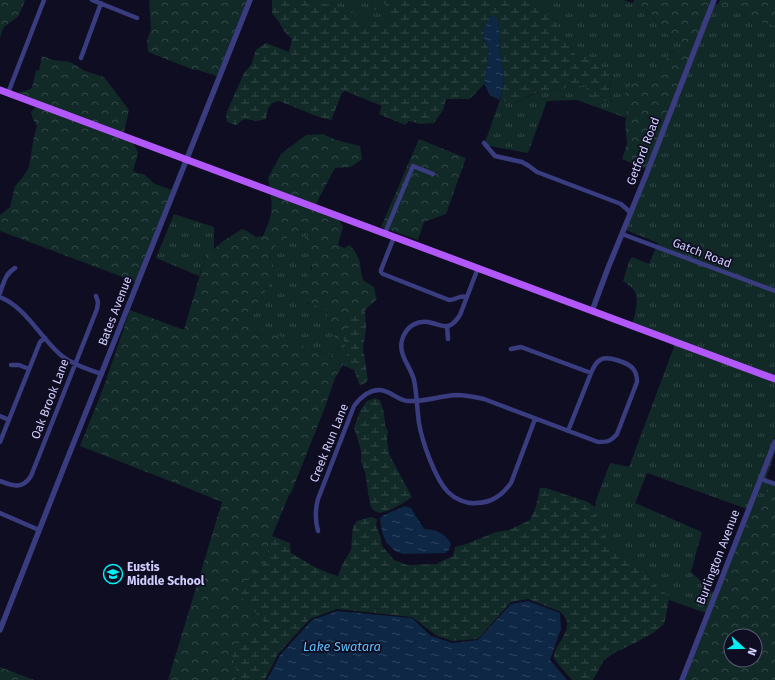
<svg xmlns="http://www.w3.org/2000/svg" width="775" height="680" viewBox="0 0 775 680" font-family="'Fira Sans',sans-serif">
  <style>
    .grass { fill: url(#grass-tufts) }
    .forest { fill: url(#forest-crowns); fill-rule: evenodd }
    .wetland { fill: url(#wetland-marsh) }
    .water { fill: url(#water-ripples) }
    .lines { fill: none; stroke-linecap: round; stroke-linejoin: round }
    .minor { stroke: #393c7f; stroke-width: 4.5 }
    .tertiary { stroke: #393c7f; stroke-width: 5.5 }
    .primary { stroke: #b258fb; stroke-width: 7 }
    .labels { text-anchor: middle; stroke-width: 3.5; stroke-linejoin: round; paint-order: stroke }
    .street-label { font-size: 12px; fill: #d0cefe; stroke: #0f0d21 }
    .poi-label { font-size: 12px; font-weight: bold; fill: #d0cefe; stroke: #0f0d21; text-anchor: start }
    .water-label { font-size: 13px; font-style: italic; fill: #5fbffb; stroke: #0f0d21 }
  </style>
  <defs>
    <pattern id="grass-tufts" width="24" height="20" patternUnits="userSpaceOnUse"><rect width="24" height="20" fill="#112a28"/><path d="M3 7l-1-3M5 7V3M7 7l1-3M15 17l-1-3M17 17v-4M19 17l1-3" fill="none" stroke="#334848"/></pattern>
    <pattern id="forest-crowns" width="20" height="18" patternUnits="userSpaceOnUse"><rect width="20" height="18" fill="#112a28"/><path d="M2 6a3 3 0 1 1 6 0M12 15a3 3 0 1 1 6 0" fill="none" stroke="#334848"/></pattern>
    <pattern id="wetland-marsh" width="20" height="14" patternUnits="userSpaceOnUse"><rect width="20" height="14" fill="#112a28"/><path d="M1 5h8M5 5V1M11 12h8M15 12V8" fill="none" stroke="#334848"/></pattern>
    <pattern id="water-ripples" width="26" height="14" patternUnits="userSpaceOnUse"><rect width="26" height="14" fill="#0d2745"/><path d="M2 4q2-2 4 0t4 0M15 11q2-2 4 0t4 0" fill="none" stroke="#2f4561"/></pattern>
  </defs>
  <rect width="100%" height="100%" fill="#0f0d21"/>
  <path class="grass" d="M305,0H372L371,3L380,8L383,3C392,10 393,12 389,23L384,24L375,20L368,22L361,20L357,16L337,7Z
    M543,0H623L633,3L649,11L663,31L680,41L683,45L678,50L672,52L668,56L656,74L651,78H639L625,101L627,115L626,118L577,100L547,101L528,153L484,145L501,97L503,101C506,102 510,103 513,103C521,102 529,95 537,93C552,89 568,89 584,85L590,94L612,103L609,89L612,76L590,57H577L561,35L556,21L540,10Z
    M715,4L735,7L742,12L746,17L752,21H760L770,24L775,26V377L632,324C635,315 639,300 635,292C632,287 627,284 623,281L629,261L632,257L649,264L658,243L626,230Z
    M174,214L214,227V249L205,257L199,276L156,258Z
    M300,231L311,233L302,240C305,245 310,249 311,254C315,266 308,276 301,286L307,303L319,306L328,310L327,316L320,323L331,329L334,335V343L338,350V357L309,348L249,324L256,306L269,285L272,261L269,256C275,243 287,238 300,231Z
    M675,344L775,381V436L747,509L647,473L635,503L702,532L691,572L714,593L706,613L669,600L667,594L658,588L642,566L630,557L612,551L594,514L596,500L610,463L629,467Z
    M775,448V453L765,481L770,483L757,513L751,510Z"/>
  <path class="forest" d="M0,0H25C23,5 21,11 19,15C13,23 2,23 1,36L0,37Z
    M149,0H247L217,76L194,69V70L148,52L147,41L151,29Z
    M634,0H712L646,169L622,159L627,144L625,123L627,115L625,101L626,89L639,78H651L656,74L668,56L672,52L678,50L682,45L680,41L663,31L649,11L633,3Z
    M720,0H775V26L770,24L760,22L752,21L746,17L742,12L735,7L718,5Z
    M42,56L53,60L70,62L85,71L104,77L129,110L124,132L126,135L16,93L25,91L32,88L36,70L39,71Z
    M37,106L131,141L135,146L138,153L133,171L137,173L144,174L155,184L172,190L136,282L0,231V215L10,207L15,186L23,177L29,167L34,136L37,126L33,119L31,112Z
    M323,134L336,140L360,146L362,159L351,167L335,168L319,198L316,206L270,188L268,178L281,154L306,135Z
    M419,139L466,158L446,214L424,222L418,240L381,227Z
    M270,192L327,216C336,217 339,218 343,227L338,245L344,248L350,245L356,253L360,262L361,272L363,280L374,287L376,297L377,299L365,310L360,314L345,343L347,353L343,365L335,378L325,407L292,491L289,495L272,536L266,557L260,569L251,573L264,622C256,636 254,639 237,641L231,650L237,673L236,680H168L222,502L180,485L80,446L104,386L130,310L184,330L205,257L222,242L242,229L247,231L256,237L263,236C270,220 274,211 270,192ZM300,231L311,233L302,240L311,253L312,268L301,286L300,298C308,304 318,306 328,310L327,316L322,317L320,323L331,329L334,335V343L338,350V357L309,348L250,324L256,306L269,285L274,271L272,261L269,256C276,242 287,238 300,231Z
    M770,483L775,485V680H685L751,510L757,513ZM731,636H755V660H731Z
    M0,667L34,680H0Z"/>
  <path class="wetland" d="M272,0H305L318,2L350,9L361,20L368,22L375,20L384,24L389,23C393,12 392,10 383,3L380,8L375,10L371,3L372,0H543L540,10L556,21L561,35L577,57H590L612,74L609,89L612,104L590,94L584,85C568,89 552,89 536,93C528,95 521,102 513,103C510,103 506,102 503,101L501,97L504,81L499,45L500,34L498,21L495,15L484,41L489,48L487,66L484,84L470,99H446L443,110L434,123L421,124L409,121L405,125L379,114L382,106L345,91L342,93L331,120L319,117L279,101L272,103L268,109L266,119L257,121L244,119L236,125L227,122L226,114L244,73L251,65L256,50L266,43L289,52L292,39L284,31L279,22L272,13Z
    M365,310L366,329L363,347L368,381L360,386L354,370L343,365L347,353L342,332L347,321Z
    M375,398L380,400L384,413L385,425L388,431L387,441L389,454L412,497C405,502 384,516 376,512C373,510 371,507 370,504L365,472L361,462V451L354,427L361,409L367,401Z
    M540,488H546L588,502L595,507L594,514L601,526L612,551L630,557L642,566L658,588L667,594L669,600L664,624L653,633L635,643L616,652L604,660L593,680H572C569,676 555,661 554,658C553,646 572,632 566,619C565,616 562,615 561,612L528,599L511,602L478,639L452,641L437,636L412,617L337,609L310,619L278,654L265,680H236L237,673L230,650L237,641C253,639 256,636 264,622L241,597L242,588L251,573L260,569L266,557L272,536L290,543L291,553C306,562 322,572 338,576L342,565L351,550L353,526L357,521L371,517L377,519L376,525L381,538L382,546L394,560L407,565L436,564L453,556L455,547L466,544L496,532L509,530L530,520L536,506Z"/>
  <path class="water" d="M495,15L498,21L500,34L499,45L504,81L500,100L491,96L489,94L484,83L487,66L489,48C480,35 483,30 490,17Z
    M405,506L411,508L424,529C437,529 444,534 451,543L449,550L445,553L403,554L395,551L386,542L382,532L380,518L384,515Z
    M528,601L560,613L561,629L550,660L567,680H267L280,655L312,620L337,611L412,618L431,636L452,643L478,640L511,604Z"/>
  <g class="lines">
    <path class="minor" d="M92,0L137,18
      M81,58L101,3
      M8,93L44,0
      M484,143L495,156L522,162L529,166L537,172L621,204L631,213
      M385,233L413,166L433,174
      M622,234L775,291
      M394,237L381,270V272L383,274L449,300C456,300 459,295 467,297
      M478,268L460,315C457,319 453,326 447,326C442,327 437,324 432,323C418,319 406,326 402,340C398,355 411,367 414,380C417,394 417,409 419,423C422,441 435,479 448,492C455,499 466,504 476,503C492,503 502,495 511,483L535,419
      M0,293C4,282 5,274 15,268
      M0,297C27,308 40,338 62,356C73,365 88,369 101,374
      M447,326L448,339
      M511,349L521,347L591,373
      M11,365H19L29,369
      M0,416L9,420
      M0,442L40,342L45,338
      M761,479L775,484
      M0,481C13,486 22,490 31,476L97,309L98,302L96,296
      M0,513L39,530
      M318,531C315,520 315,510 318,499L354,406C360,398 368,390 379,390C390,390 397,400 407,401C424,402 440,396 456,395C465,395 475,397 484,399L598,442C607,442 610,442 617,434L637,382C637,378 637,374 634,370C630,363 607,355 600,360C595,363 593,368 591,373L568,431"/>
    <path class="tertiary" d="M592,311L608,268L646,175L714,0
      M0,630L64,467L114,342L250,0
      M682,680L775,442"/>
    <path class="primary" d="M0,90L775,379"/>
  </g>
  <defs>
    <symbol id="school-ring" viewBox="-11 -11 22 22"><circle r="9.5" fill="#0f0d21" stroke="#05edf3" stroke-width="1.5"/><path d="M0-5L7-2L0 1L-7-2ZM-4 1L0 2.5L4 1V4Q0 6-4 4Z" fill="#05edf3"/></symbol>
  </defs>
  <g fill-rule="evenodd">
    <use href="#school-ring" x="102" y="563" width="22" height="22"/>
  </g>
  <g class="labels">
    <g class="street-label">
      <text transform="translate(643 151) rotate(-69)" y="4">Getford Road</text>
      <text transform="translate(702 253) rotate(21)" y="4">Gatch Road</text>
      <text transform="translate(115 311) rotate(-69)" y="4">Bates Avenue</text>
      <text transform="translate(50 399) rotate(-69)" y="4">Oak Brook Lane</text>
      <text transform="translate(329 443) rotate(-68)" y="4">Creek Run Lane</text>
      <text transform="translate(718 557) rotate(-69)" y="4">Burlington Avenue</text>
    </g>
    <g class="poi-label">
      <text x="127" y="571">Eustis<tspan x="127" dy="14">Middle School</tspan></text>
    </g>
    <g class="water-label">
      <text x="342" y="651">Lake Swatara</text>
    </g>
  </g>
  <g transform="translate(743 648) rotate(111)"><circle r="19" fill="#0f0d21" stroke="#5c5a79"/>
  <path d="M0-3L7 15L0 10L-7 15Z" fill="#05edf3"/>
  <text y="-6" font-size="11" font-weight="bold" text-anchor="middle" fill="#d0cefe">N</text>
  </g>
</svg>
